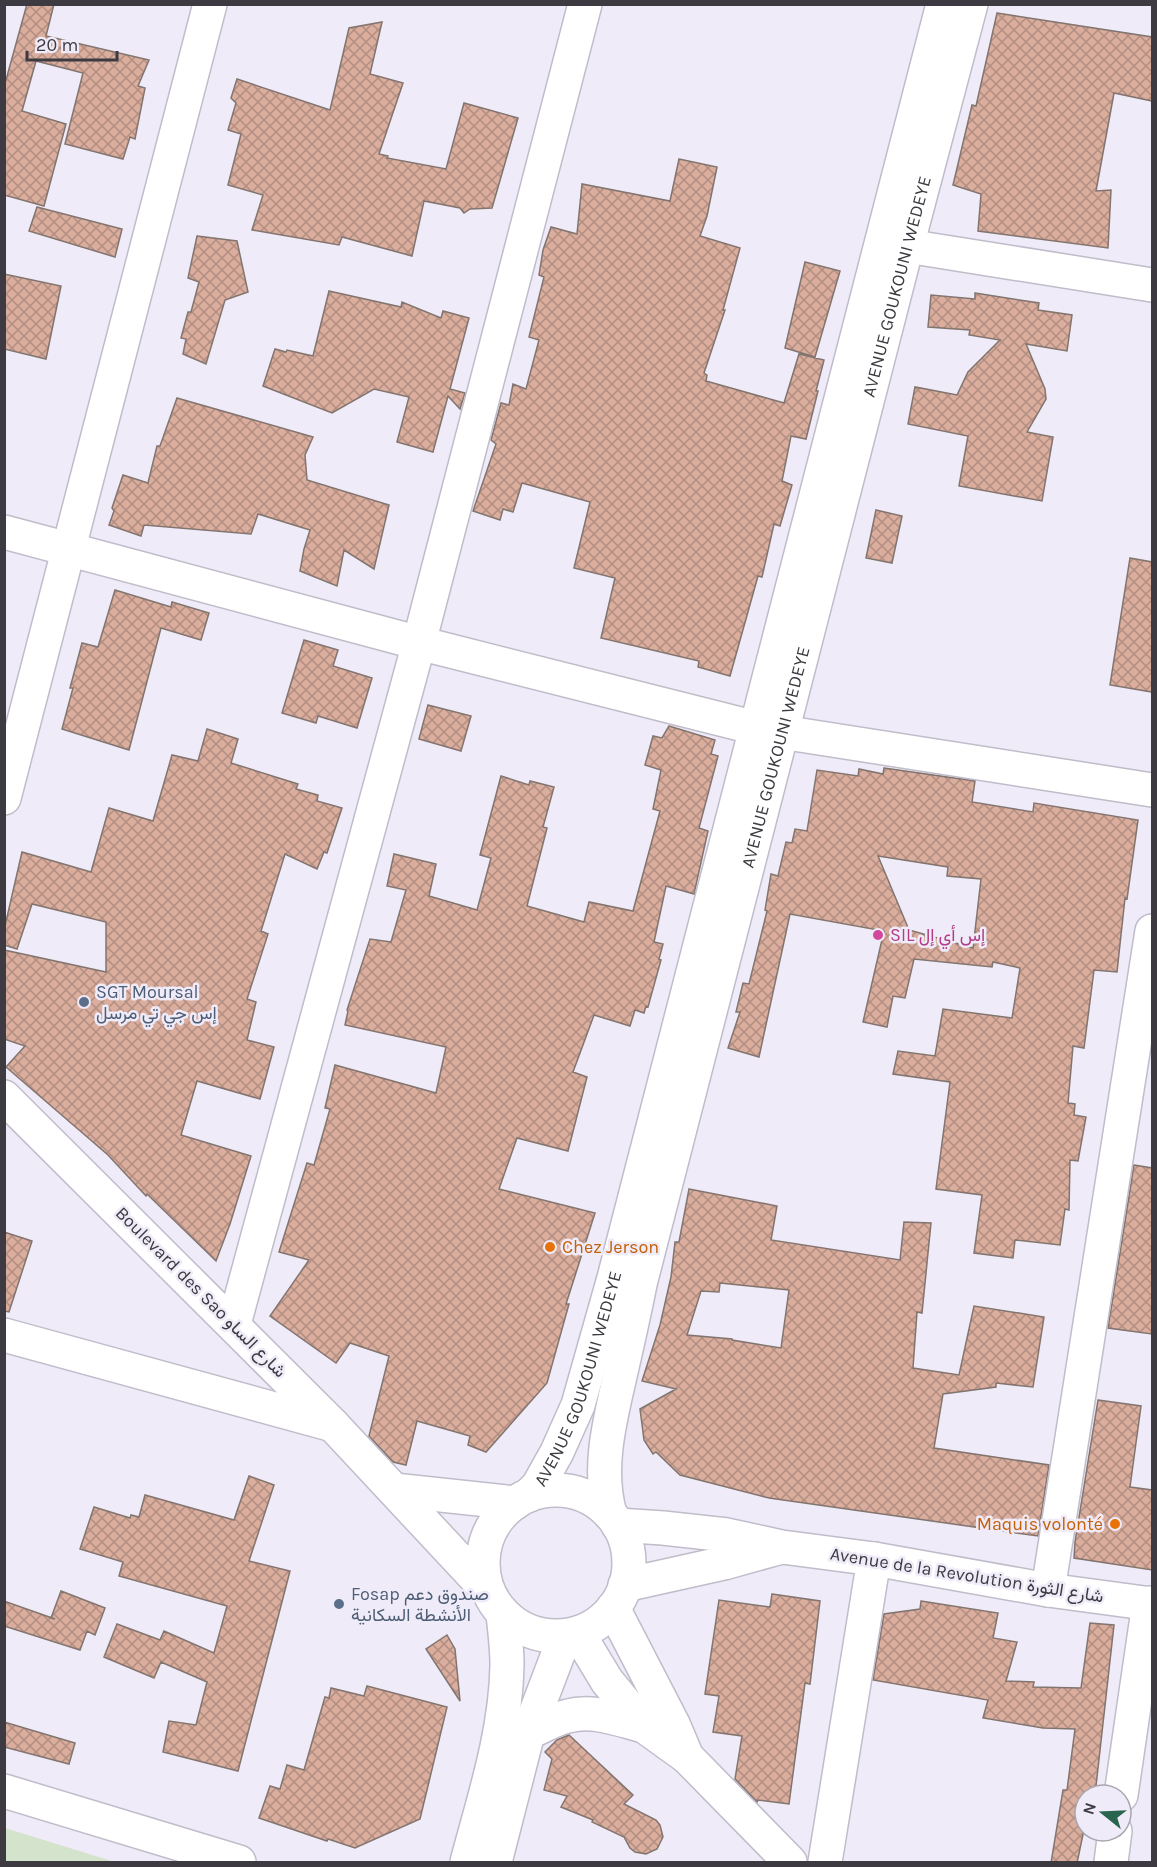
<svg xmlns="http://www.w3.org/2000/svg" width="1157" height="1867" viewBox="0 0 1157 1867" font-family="Karla,Vazirmatn,sans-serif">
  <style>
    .park { fill: #d4e3cc }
    .building { fill: url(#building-cross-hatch); stroke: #82746f; stroke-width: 1.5; fill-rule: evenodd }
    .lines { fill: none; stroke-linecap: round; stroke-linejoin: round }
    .minor-casing { stroke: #c0bcc9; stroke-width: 36 }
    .tertiary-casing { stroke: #c0bcc9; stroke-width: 36 }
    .minor { stroke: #fff; stroke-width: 33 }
    .tertiary { stroke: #fff; stroke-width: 33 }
    .hotel-dot { fill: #d1479c; stroke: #efebf8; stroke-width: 2 }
    .service-dot { fill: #5c6f8a; stroke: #efebf8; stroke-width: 2 }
    .food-dot { fill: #e8710a; stroke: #efebf8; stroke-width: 2 }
    .labels { text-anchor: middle; stroke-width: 5; stroke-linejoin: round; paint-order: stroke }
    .street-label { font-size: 18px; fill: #3d3b41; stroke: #efebf8 }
    .hotel-label { font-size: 18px; fill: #b23c85; stroke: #efebf8; text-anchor: start }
    .service-label { font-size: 18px; fill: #4e5e75; stroke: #efebf8; text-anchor: start }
    .food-label { font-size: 18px; fill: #c56008; stroke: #efebf8; text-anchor: start }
  </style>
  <defs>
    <pattern id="building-cross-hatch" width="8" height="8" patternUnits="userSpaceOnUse" patternTransform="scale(1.5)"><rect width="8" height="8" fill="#daad9d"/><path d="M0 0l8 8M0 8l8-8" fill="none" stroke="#b28e82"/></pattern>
  </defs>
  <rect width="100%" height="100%" fill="#efebf8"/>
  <path class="park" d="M5,1828L115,1862H5Z"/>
  <path class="building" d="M27,4H54L46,36L149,60L138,86L145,88L135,139L130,137L123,159L65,144L83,73L36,61L22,111L66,124L44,206L4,195V87Z
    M997,13L1152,37V101L1114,93L1096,191L1111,190L1108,248L978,231L981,194L953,185L972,105L976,106Z
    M382,22L370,74L403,83L379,154L388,156L387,158L446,169L464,103L518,118L492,208L470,209L464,213L460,208L424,201L412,256L342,237L339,245L252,230L263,195L228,185L241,134L228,130L236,103L231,98L237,79L330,110L349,28Z
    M679,159L717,167L707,216L700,236L740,248L723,310H725L704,373L707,375L706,381L784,403L799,354L824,360L816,391H818L806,439L791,436L782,481L792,485L780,526L774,524L762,577L758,576L730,676L698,667L699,661L601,638L615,578L574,568L590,502L522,483L513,512L503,509L500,520L473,511L496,444L491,440L501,403L509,405L513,384L526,389L539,340L529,337L544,277L539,275L543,250L551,227L577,234L582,184L670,201Z
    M37,207L122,229L115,257L29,231Z
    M197,236L237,241L248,292L225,300L206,364L183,354L186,339L181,338L188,312H191L199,282L188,278Z
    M805,262L840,271L815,357L785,348Z
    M4,274L61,286L46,359L4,349Z
    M329,291L401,307L402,302L441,318L443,311L469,318L450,389L465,393L460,409L448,396L433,452L397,442L409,397L374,389L332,413L263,386L275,349L286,352L287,350L313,356Z
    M975,293L1039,303L1038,310L1072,315L1067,351L1026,344L1045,389L1046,399L1027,432L1053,437L1042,501L959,486L968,436L908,424L915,387L957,395L968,372L1000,340L969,335L970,330L928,327L931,295L975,299Z
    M177,398L313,437L305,455L307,480L389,505L374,569L344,550L337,586L300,571L304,549L310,530L258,514L251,534L144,525L141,536L109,525L114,511L112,508L123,475L148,483L157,446H160Z
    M876,510L902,516L892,563L866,558Z
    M1130,558L1152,562V692L1110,685Z
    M115,590L171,607L172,602L209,613L201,640L161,628L129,750L62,729L73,688H70L82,643L98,647Z
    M304,640L338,650L333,666L372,678L357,728L318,716L316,723L282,713Z
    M428,705L471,716L461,751L419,739Z
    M669,726L715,740L711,754L718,756L699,828L708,831L694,894L666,886L654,942L663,944L659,959L661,960L648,1007L646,1006L644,1013L635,1010L630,1026L594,1015L573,1072L587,1077L568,1151L517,1138L499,1189L595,1213L566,1304H569L547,1383L486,1452L468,1445L470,1436L417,1421L406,1465L393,1462L369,1436L389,1356L350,1343L336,1363L270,1316L309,1260L279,1252L307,1163L314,1165L330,1109L325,1108L335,1065L436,1093L446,1047L345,1025L348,1011L347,1010L370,939L391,942L406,890L387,886L394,854L436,864L429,896L477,910L491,858L480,855L501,776L529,785L530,781L554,787L543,827L547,828L527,906L584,922L589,902L633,911L660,811L653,809L661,770L645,765L653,736L662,738Z
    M207,729L238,739L231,763L298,784L296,789L318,795L317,801L342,808L327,853L324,852L317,869L285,854L261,931L268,934L247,999L256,1002L247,1040L274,1047L260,1099L197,1081L181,1135L251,1156L230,1224L216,1261L147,1194L146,1196L108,1155L6,1067L25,1046L4,1039V950L106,972V922L32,904L17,949L4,945V930L22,852L91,872L109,808L153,821L172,755L198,761Z
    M884,768L975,781L972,802L1033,812L1034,803L1138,820L1127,899L1125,898L1117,972L1094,970L1084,1048L1073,1046L1068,1103L1075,1104L1074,1115L1086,1117L1078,1161L1070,1160L1069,1210L1065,1209L1060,1245L1015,1240L1013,1258L974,1253L982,1195L936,1189L950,1082L893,1074L898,1051L935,1056L943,1009L1012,1018L1020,968L993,962L992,967L914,959L905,998L893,996L887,1027L863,1022L884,931L790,914L759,1057L728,1048L740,1012H736L743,983L749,984L767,911L765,910L771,874L778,876L786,842L792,843L795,829L807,831L817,770L858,776L859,769L883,774ZM878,856L948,867L947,876L981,879L973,948L909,930Z
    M1134,1165L1152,1168V1334L1108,1328Z
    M689,1189L777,1206L771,1240L900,1260L904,1222L931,1223L922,1313L917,1312L913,1368L959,1375L974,1306L1044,1317L1033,1387L996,1383V1387L943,1394L934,1448L1049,1465L1038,1536L769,1498L680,1475L656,1452L653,1454L644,1440L640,1409L676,1389L642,1381L660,1325L671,1277L675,1242H679ZM720,1283L789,1290L781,1348L732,1340V1339L687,1335L701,1291L719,1292Z
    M4,1232L32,1241L9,1312L4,1311Z
    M1098,1400L1141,1406L1130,1487L1152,1490V1570L1074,1558L1075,1542Z
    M249,1476L274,1485L249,1561L290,1571L238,1771L163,1752L169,1721L196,1725L207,1682L161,1662L154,1678L104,1657L117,1624L160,1640L164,1631L214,1653L227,1606L119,1576L123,1562L80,1549L94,1507L130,1518L131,1515L139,1517L145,1495L234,1520Z
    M61,1591L105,1608L95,1635L87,1631L80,1650L4,1626V1601L55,1619L51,1618Z
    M772,1594L820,1601L810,1684L805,1683L789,1804L758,1800L757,1802L735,1779L742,1736L713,1732L719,1696L705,1694L719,1600L770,1607Z
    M921,1601L998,1613L993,1638L1017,1642L1006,1681L1034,1682L1033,1687L1081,1688L1090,1623L1114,1625L1095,1795H1085V1825L1077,1863H1051L1063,1790H1067L1075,1729L1043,1728L983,1718L988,1700L873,1680L884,1614L920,1609Z
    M447,1635L455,1649L460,1701L426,1649Z
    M367,1686L447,1707L420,1819L355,1848L328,1839L327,1841L259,1818L270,1786L280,1789L287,1765L304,1770L325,1697L329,1698L331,1688L364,1696Z
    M4,1722L75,1743L69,1764L4,1747Z
    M569,1735L633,1795L624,1804L656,1820L660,1825L663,1837L657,1849L646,1854L635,1852L630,1848L624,1837L592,1822L593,1820L561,1807L567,1796L544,1790L552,1759L545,1752L557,1740Z"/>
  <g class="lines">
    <defs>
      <path id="minor" d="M907,246L1152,285
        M4,532L419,643L756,728L1152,790
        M4,798L210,4
        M234,1324L419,643L585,4
        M4,1335L333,1425
        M1048,1590L1152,931
        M4,1791L239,1862
        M1121,1795L1149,1603
        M825,1862L874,1559
        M1111,1862L1115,1831"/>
      <g id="tertiary">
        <path d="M4,1097L333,1425L487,1590"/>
        <path d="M394,1490L515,1503"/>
        <circle cx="556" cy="1563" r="73"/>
        <path id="s1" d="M529,1495L538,1486L557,1452L578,1405L614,1278L943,4"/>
        <path id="s2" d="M610,1514C597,1468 610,1420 620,1376C627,1345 634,1315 640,1284L907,246L971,4"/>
        <path d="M618,1525L663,1528L727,1535L782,1547L874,1559L1048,1590L1152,1604"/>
        <path d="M625,1585L724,1563L778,1548"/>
        <path d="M613,1608L673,1724L687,1757"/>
        <path d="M578,1633L607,1681L644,1726L687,1757L790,1862"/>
        <path d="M528,1733C541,1727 555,1719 568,1716C593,1709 620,1720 644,1726"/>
        <path d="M467,1862C484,1798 506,1732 507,1665C507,1648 505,1632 503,1615"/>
        <path d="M495,1862L528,1733L565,1636"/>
      </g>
    </defs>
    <use href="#minor" class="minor-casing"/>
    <use href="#tertiary" class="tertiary-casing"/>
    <use href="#minor" class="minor"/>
    <use href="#tertiary" class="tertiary"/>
  </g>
  <circle class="hotel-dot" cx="878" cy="935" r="6"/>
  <g class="service-dot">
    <circle cx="84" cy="1002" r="6"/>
    <circle cx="339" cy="1604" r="6"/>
  </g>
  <g class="food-dot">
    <circle cx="550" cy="1247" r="6"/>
    <circle cx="1115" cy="1524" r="6"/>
  </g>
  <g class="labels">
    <g class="street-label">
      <text dy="6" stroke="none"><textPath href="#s2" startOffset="1264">AVENUE GOUKOUNI WEDEYE</textPath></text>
      <text dy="6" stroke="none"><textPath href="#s2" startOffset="778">AVENUE GOUKOUNI WEDEYE</textPath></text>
      <text transform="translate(201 1292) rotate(45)" y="6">Boulevard des Sao شارع الساو</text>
      <text dy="6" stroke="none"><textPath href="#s1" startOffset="128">AVENUE GOUKOUNI WEDEYE</textPath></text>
      <text transform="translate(967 1575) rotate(9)" y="6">Avenue de la Revolution شارع الثورة</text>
    </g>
    <g class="hotel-label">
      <text x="890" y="941">SIL إس أي إل</text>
    </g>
    <g class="service-label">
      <text x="96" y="998">SGT Moursal<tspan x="96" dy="21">إس جي تي مرسل</tspan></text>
      <text x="351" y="1600">Fosap صندوق دعم<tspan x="351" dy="21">الأنشطة السكانية</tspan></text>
    </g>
    <g class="food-label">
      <text x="562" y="1253">Chez Jerson</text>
      <text x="1103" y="1530" text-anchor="end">Maquis volonté</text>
    </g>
  </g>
  <rect width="1157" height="1867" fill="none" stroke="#3d3b41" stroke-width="12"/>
  <g transform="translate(1103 1813) rotate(288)"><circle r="28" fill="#efebf8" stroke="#a8a5af" stroke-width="1.5"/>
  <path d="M0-4.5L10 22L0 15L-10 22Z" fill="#28644e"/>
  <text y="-9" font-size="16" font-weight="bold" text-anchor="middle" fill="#3d3b41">N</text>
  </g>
  <path d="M27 51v9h90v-9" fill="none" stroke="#3d3b41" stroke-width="3"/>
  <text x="36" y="51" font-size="18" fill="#3d3b41" stroke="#efebf8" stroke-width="4.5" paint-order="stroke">20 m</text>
</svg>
